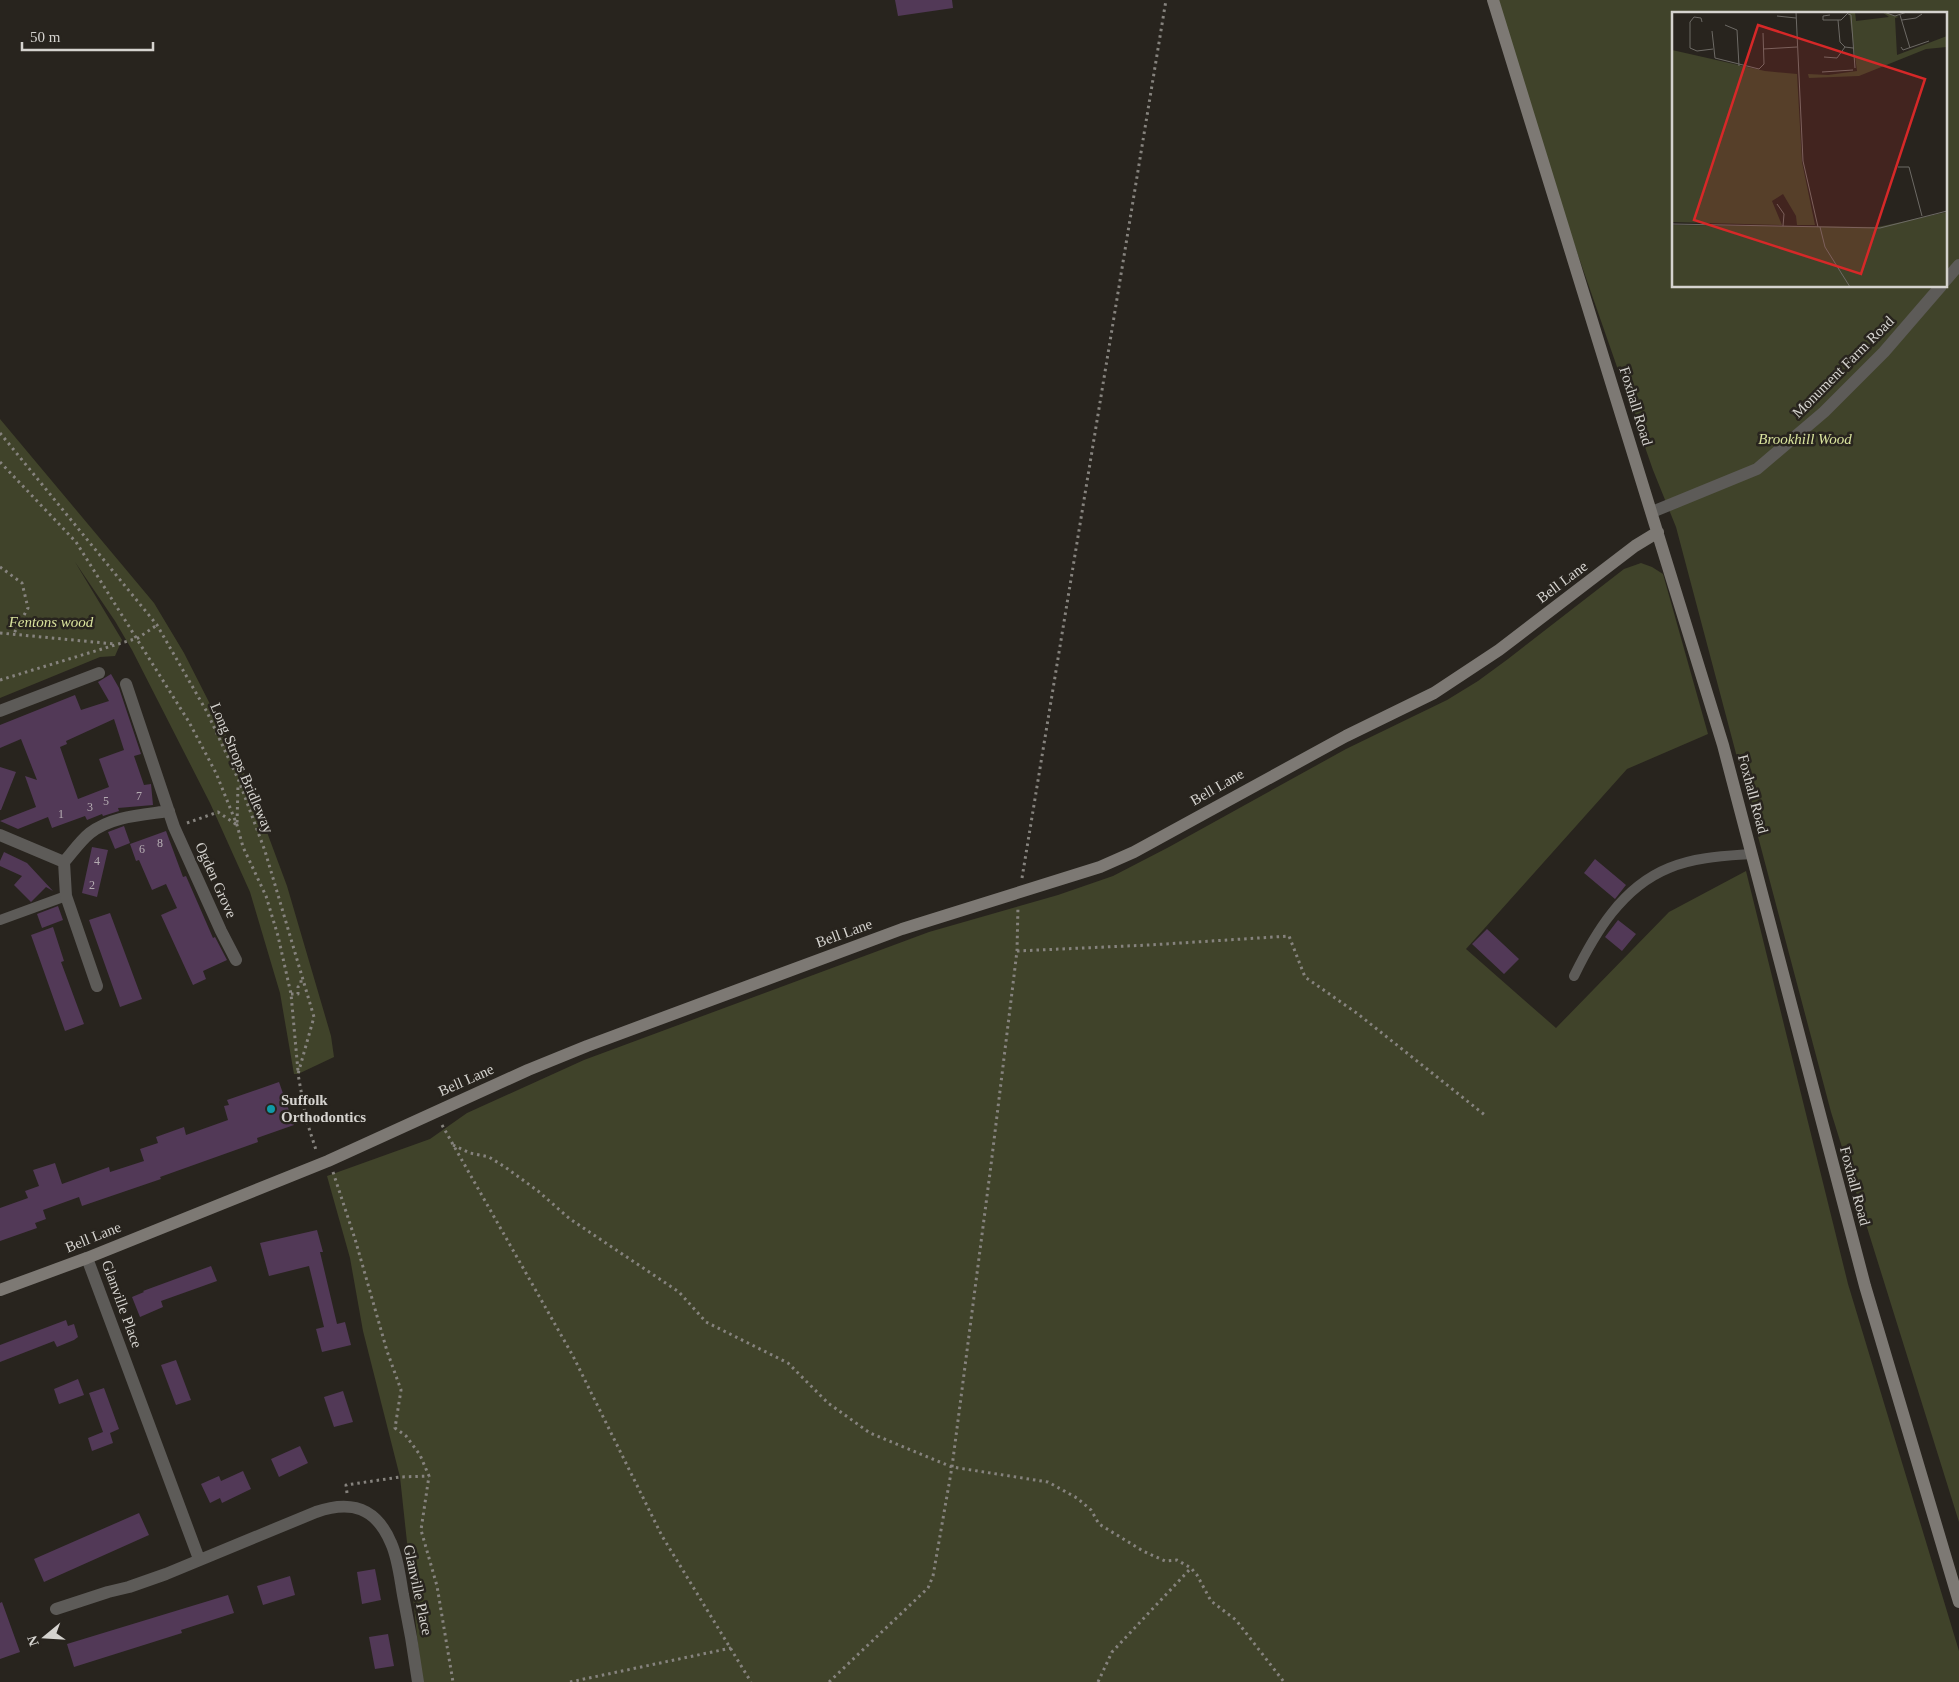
<svg xmlns="http://www.w3.org/2000/svg" width="1959" height="1682" viewBox="0 0 1959 1682" font-family="Georgia,serif">
  <style>
    .green { fill: #40432a; fill-rule: evenodd }
    .building { fill: #523957; fill-rule: evenodd }
    .lines { fill: none; stroke-linecap: round; stroke-linejoin: round }
    .path { stroke: #86837e; stroke-width: 3; stroke-dasharray: 2.5 4; stroke-linecap: butt }
    .lane { stroke: #5d5b58; stroke-width: 10 }
    .street { stroke: #5d5b58; stroke-width: 12 }
    .secondary { stroke: #7d7974; stroke-width: 12 }
    .culture-dot { fill: #0f9aa8; stroke: #28241e; stroke-width: 2 }
    .labels { text-anchor: middle; stroke-width: 5; stroke-linejoin: round; paint-order: stroke }
    .number-label { font-size: 12px; fill: #b4acb1 }
    .street-label { font-size: 15px; fill: #d5d3cf; stroke: #28241e }
    .park-label { font-size: 15px; font-style: italic; fill: #d9e39d; stroke: #28241e }
    .poi-label { font-size: 15px; font-weight: bold; fill: #d5d3cf; stroke: #28241e; text-anchor: start }
    .inset-road { fill: none; stroke: #6d6a65; stroke-width: 1 }
    .view { fill: #d62828; fill-opacity: 0.15; stroke: #d62828; stroke-width: 2.5 }
    .inset-edge { fill: none; stroke: #d5d3cf; stroke-width: 2.5 }
  </style>
  <rect width="100%" height="100%" fill="#28241e"/>
  <path class="green" d="M1489,0H1959V1522L1831,1112L1676,527L1653,470ZM1673,14H1945V286H1673Z
    M0,419L154,603L184,653L239,761L252,792L287,886L331,1036L334,1057L298,1074H294L280,993L250,892L210,803L132,650L115,621L75,562L122,640L115,656L100,657L0,698Z
    M1641,563L1652,567L1663,574L1708,734L1627,769L1466,949L1556,1028L1669,912L1746,871L1848,1284L1959,1651V1682H422L400,1477L363,1331L350,1258L327,1176L430,1139L467,1113L584,1060L929,932L1058,895L1113,876L1169,847L1346,749L1447,700L1478,681L1508,659L1624,569Z"/>
  <path class="building" d="M895,0H952L953,8L898,16Z
    M111,674L119,688L141,754L134,756L144,785L151,784L153,805L118,808L119,811L103,816L102,814L87,820L85,816L52,828L48,817L18,829L0,821L36,807L25,776L37,780L21,739L0,748V725L75,695L81,710L109,701L98,682ZM114,719L124,750L99,759L109,787L78,799L60,747L67,744L66,741Z
    M0,767L16,772L1,810H0Z
    M124,826L130,843L115,849L108,832Z
    M166,831L183,877L186,876L213,938L215,937L227,960L203,971L206,979L193,985L161,915L177,908L166,884L152,890L139,860L136,861L130,844Z
    M92,847L108,850L97,897L82,893Z
    M4,852L27,863L53,891L46,887L31,902L14,885L22,876L0,866V861Z
    M1595,859L1626,885L1615,899L1584,873Z
    M58,906L63,920L42,928L37,914Z
    M110,913L142,999L120,1007L89,920Z
    M1618,920L1636,934L1622,951L1605,937Z
    M53,927L64,961L61,962L84,1024L65,1031L31,935Z
    M1487,929L1519,959L1504,974L1472,944Z
    M279,1082L294,1125L257,1138L258,1142L160,1177L161,1179L82,1206L79,1197L43,1210L46,1219L35,1223L37,1228L0,1241V1208L28,1198L25,1191L39,1186L33,1170L55,1163L62,1184L109,1167L110,1172L144,1161L140,1149L158,1143L156,1137L184,1127L186,1135L228,1120L224,1106L229,1105L227,1100Z
    M317,1230L323,1252H320L337,1324L345,1322L351,1345L322,1352L316,1329L324,1327L309,1266L269,1276L260,1243Z
    M211,1266L217,1281L161,1301L163,1307L140,1317L132,1297L144,1292L143,1291Z
    M66,1320L68,1326L74,1324L78,1337L74,1340L57,1347L54,1341L0,1362V1345Z
    M176,1360L191,1400L176,1405L161,1365Z
    M78,1379L84,1395L59,1404L54,1389Z
    M104,1388L119,1429L110,1433L113,1443L92,1451L88,1438L103,1432L89,1393Z
    M343,1391L353,1422L334,1427L324,1397Z
    M300,1446L308,1463L279,1477L271,1459Z
    M243,1471L251,1489L222,1503L220,1498L210,1503L201,1484L219,1476L221,1481Z
    M139,1513L149,1535L44,1582L34,1559Z
    M375,1569L381,1600L362,1604L357,1572Z
    M290,1576L295,1595L263,1605L257,1586Z
    M228,1595L234,1613L181,1630L182,1633L74,1667L67,1644Z
    M2,1602L20,1652L0,1659V1603Z
    M388,1634L394,1666L375,1669L369,1637Z"/>
  <g class="lines">
    <path class="path" d="M0,433L157,625L207,712L239,781L265,851L314,1017L298,1074L306,1119L316,1150
      M0,462L76,542L189,722L216,773L237,825L243,847L266,896L278,936L291,994L298,1071
      M0,567L22,583L28,608L13,635
      M0,633L115,644
      M0,680L138,638L157,625
      M187,823L218,812L237,825L238,784
      M1022,878L1166,0
      M1017,951L1149,945L1289,936L1305,977L1358,1014L1486,1116
      M291,994H298V987L301,984V979
      M442,1125L573,1356L662,1536L751,1682
      M453,1145L470,1153L489,1157L505,1167L538,1191L570,1219L679,1292L706,1322L788,1363L828,1403L870,1433L952,1467L1048,1482L1077,1498L1091,1510L1099,1524L1143,1551L1165,1561L1177,1560L1191,1568L1197,1575L1211,1601L1236,1620L1284,1682
      M333,1172L355,1239L387,1351L401,1390L395,1428L406,1436L420,1455L429,1476L421,1530L437,1586L453,1682
      M347,1493L346,1485L400,1477L429,1476
      M570,1682L731,1648
      M829,1682L928,1588L933,1576L952,1467L991,1165L1017,951L1018,906
      M1098,1682L1112,1652L1191,1568"/>
    <path class="lane" d="M0,920L66,896
      M1574,976C1595,933 1622,887 1669,868C1695,857 1725,856 1752,854"/>
    <path class="street" d="M1945,281L1959,265
      M1652,512L1757,469L1824,412L1884,352L1941,286
      M126,684L174,827L221,931L236,960
      M0,711L99,673
      M0,835L64,862L66,896L97,986
      M64,862C72,853 80,841 90,833C112,816 142,815 169,811
      M87,1258L199,1559
      M56,1609L108,1592L129,1587L166,1574L316,1512C351,1500 376,1507 391,1543C398,1558 400,1578 403,1595C409,1624 414,1653 418,1682"/>
    <path class="secondary" d="M1493,0L1723,745L1865,1286L1959,1602
      M0,1290L87,1258L328,1161L528,1070L587,1046L902,929L1100,867L1134,852L1346,736L1434,693L1499,650L1635,546L1658,532"/>
  </g>
  <circle class="culture-dot" cx="271" cy="1109" r="5"/>
  <g class="labels">
    <g class="number-label">
      <text x="139" y="800">7</text>
      <text x="106" y="805">5</text>
      <text x="90" y="811">3</text>
      <text x="61" y="818">1</text>
      <text x="160" y="847">8</text>
      <text x="142" y="853">6</text>
      <text x="97" y="865">4</text>
      <text x="92" y="889">2</text>
    </g>
    <g class="street-label">
      <text transform="translate(1843 367) rotate(-45)" y="5">Monument Farm Road</text>
      <text transform="translate(1636 406) rotate(73)" y="5">Foxhall Road</text>
      <text transform="translate(1562 582) rotate(-37)" y="5">Bell Lane</text>
      <text transform="translate(242 768) rotate(67)" y="5">Long Strops Bridleway</text>
      <text transform="translate(1217 787) rotate(-30)" y="5">Bell Lane</text>
      <text transform="translate(1753 794) rotate(75)" y="5">Foxhall Road</text>
      <text transform="translate(216 880) rotate(66)" y="5">Ogden Grove</text>
      <text transform="translate(844 933) rotate(-20)" y="5">Bell Lane</text>
      <text transform="translate(466 1080) rotate(-24)" y="5">Bell Lane</text>
      <text transform="translate(1855 1186) rotate(75)" y="5">Foxhall Road</text>
      <text transform="translate(93 1237) rotate(-22)" y="5">Bell Lane</text>
      <text transform="translate(122 1304) rotate(70)" y="5">Glanville Place</text>
      <text transform="translate(418 1590) rotate(78)" y="5">Glanville Place</text>
    </g>
    <g class="park-label">
      <text x="1805" y="444">Brookhill Wood</text>
      <text x="51" y="627">Fentons wood</text>
    </g>
    <g class="poi-label">
      <text x="281" y="1105">Suffolk<tspan x="281" dy="17">Orthodontics</tspan></text>
    </g>
  </g>
  <g transform="translate(1672 12)">
    <rect width="275" height="275" fill="#28241e"/>
    <path d="M177,0H183L184,9L217,5L210,0L227,5L223,6L225,43L275,24V35L254,37L187,64L137,66L136,62L156,63L185,59ZM0,38L93,59L125,62L130,150L143,213H125L124,204L111,182L100,189L110,213L0,210ZM275,200V275H0V213L206,215Z" fill="#40432a"/>
    <path class="inset-road" d="M124,0L131,149L146,215M212,0L223,4L235,0M176,2L179,3L183,56M158,3L151,4V8H169L176,1M228,3L238,36M105,4L124,6M166,8L168,30L173,35L181,36M230,8L244,6L250,2M30,10L29,6L22,5L18,10V36L25,39L41,37M53,13L65,18L67,54M40,19L43,46L87,57L92,52L91,21M229,35L231,38L257,29M91,37L125,35M152,45L165,46L173,35M150,60L181,58M226,155H237L250,204M105,192L112,202L111,214M0,212L208,216L275,199M148,215L153,235L178,275"/>
    <path class="view" d="M86,13L253,67L189,262L22,208Z"/>
    <rect width="275" height="275" class="inset-edge"/>
  </g>
  <g transform="translate(45 1637) rotate(252)" stroke="#28241e" stroke-width="4" paint-order="stroke">
  <path d="M0-4L9 19L0 12L-9 19Z" fill="#d5d3cf"/>
  <text y="-8" font-size="14" font-weight="bold" text-anchor="middle" fill="#d5d3cf">N</text>
  </g>
  <path d="M22 42v8h131v-8" fill="none" stroke="#d5d3cf" stroke-width="2.5"/>
  <text x="30" y="42" font-size="15" fill="#d5d3cf" stroke="#28241e" stroke-width="4" paint-order="stroke">50 m</text>
</svg>
